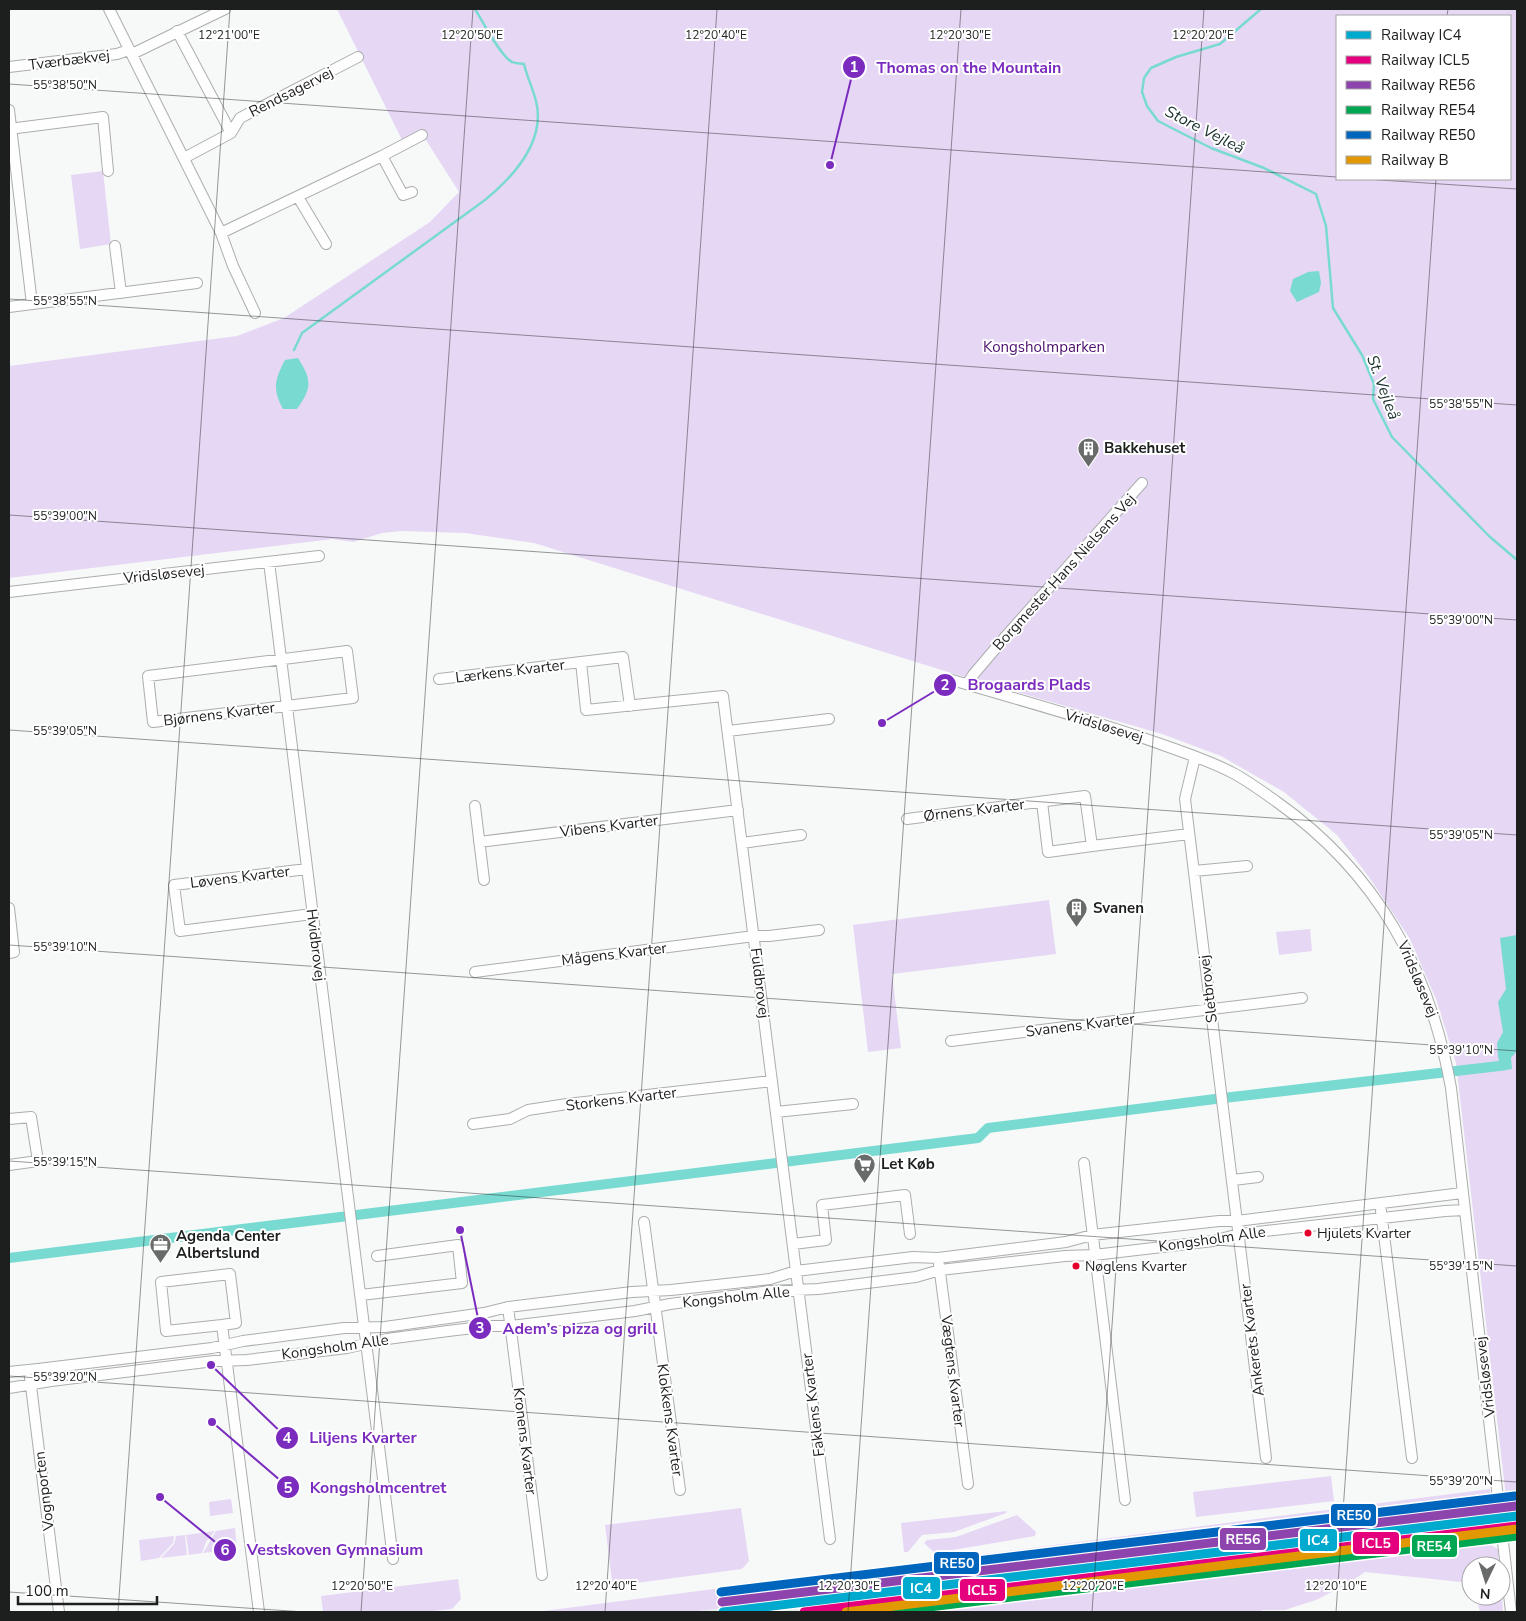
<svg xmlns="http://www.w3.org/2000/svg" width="1526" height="1621" viewBox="0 0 1526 1621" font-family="'Nunito Sans',sans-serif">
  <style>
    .built { fill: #e4eceb }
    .green { fill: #e6d7f5; fill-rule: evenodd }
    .water { fill: #79dad2 }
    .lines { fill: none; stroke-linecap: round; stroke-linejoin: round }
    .stream { stroke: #79dad2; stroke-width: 2.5 }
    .canal { stroke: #79dad2; stroke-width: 10 }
    .minor-casing { stroke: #abaead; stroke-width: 12 }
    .minor { stroke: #fefefe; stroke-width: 10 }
    .rail-1-casing { stroke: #fff; stroke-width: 12 }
    .rail-2-casing { stroke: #fff; stroke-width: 12 }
    .rail-3-casing { stroke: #fff; stroke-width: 12 }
    .rail-4-casing { stroke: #fff; stroke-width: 12 }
    .rail-5-casing { stroke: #fff; stroke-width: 12 }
    .rail-6-casing { stroke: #fff; stroke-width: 12 }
    .rail-1 { stroke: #00a9ce; stroke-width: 9 }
    .rail-2 { stroke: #e5007d; stroke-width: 9 }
    .rail-3 { stroke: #8e44ad; stroke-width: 9 }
    .rail-4 { stroke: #00a651; stroke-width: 9 }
    .rail-5 { stroke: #0065bd; stroke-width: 9 }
    .rail-6 { stroke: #e19803; stroke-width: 9 }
    .ticks { fill: none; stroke: #1d1f1f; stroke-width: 1; stroke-opacity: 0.45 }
    .bus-dot { fill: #e4002b; stroke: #fff; stroke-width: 2 }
    .labels { text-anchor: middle; stroke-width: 4; stroke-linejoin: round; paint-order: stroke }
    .bus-label { font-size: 14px; fill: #1d1f1f; stroke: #fff; text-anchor: start }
    .street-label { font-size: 15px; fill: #1d1f1f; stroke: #fff }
    .park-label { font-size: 15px; fill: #4c106c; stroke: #fff }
    .poi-label { font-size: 15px; font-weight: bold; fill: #1d1f1f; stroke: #fff; text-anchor: start }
    .water-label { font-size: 16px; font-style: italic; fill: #182f2c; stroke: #fff }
    .ticks-label { font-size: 12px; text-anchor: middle; fill: #1d1f1f; stroke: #fff; stroke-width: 4; stroke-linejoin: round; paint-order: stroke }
    .leader { fill: none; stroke: #7b2cbf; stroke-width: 2 }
    .callout-dot { fill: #7b2cbf; stroke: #fff; stroke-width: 2 }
    .mark-label { font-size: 15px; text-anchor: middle; font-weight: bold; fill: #fff }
    .callout-label { font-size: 16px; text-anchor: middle; font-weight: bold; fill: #7b2cbf; stroke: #fff; stroke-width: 4; stroke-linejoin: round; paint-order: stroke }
    .line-badge { stroke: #fff; stroke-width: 2 }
    .badge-label { font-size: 14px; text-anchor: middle; font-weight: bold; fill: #fff }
  </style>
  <rect width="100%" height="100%" fill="#f6f9f8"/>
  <path class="built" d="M1484,1516L1487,1543L942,1612H690Z"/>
  <path class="green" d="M337,9H1517V1506L1506,1497L1456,1063L1436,999L1410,939L1371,880L1337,835L1284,792L1221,756L1162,734L948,672L534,543L465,533L401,531L382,533L353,542L333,539L9,578V366L237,336L284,318L430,222L459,192L426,140L403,142ZM1337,16H1510V179H1337Z
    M103,171L111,244L80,249L71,175Z
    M1049,900L1056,954L892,974L901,1048L868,1052L853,925Z
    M1310,929L1312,951L1279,955L1276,932Z
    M1331,1476L1334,1501L1196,1517L1193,1492Z
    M1490,1489L1493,1513L1484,1516L690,1612H536Z
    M231,1499L233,1513L210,1516L209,1502Z
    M741,1508L749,1561L742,1569L621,1585L612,1581L605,1525Z
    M1007,1511L1006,1513L954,1532L922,1535L908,1552H904L901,1523Z
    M1017,1515L1036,1532L1035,1536L935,1553L924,1543L927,1540L956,1537Z
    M235,1528L237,1549L203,1553L216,1531Z
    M215,1531L206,1542L202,1553L189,1555L186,1535Z
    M185,1535L187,1555L161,1558L174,1544L176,1536Z
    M174,1536L173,1543L159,1558L141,1561L139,1540Z
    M1487,1543L1498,1549L1499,1566H1471V1583L1365,1572L1347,1584L1316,1600L1285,1610H1263L1257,1612H941Z
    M458,1579L461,1599L452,1609L424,1612H323L321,1596Z
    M1501,1587L1503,1612H1480L1476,1596H1501Z"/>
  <path class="water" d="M1319,271L1321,283L1319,292L1297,302L1290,291L1293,279L1308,272Z
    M298,358C312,380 312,388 297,409H283C272,389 275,379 285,360Z
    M1517,935V1051L1511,1058L1512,1069L1501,1071L1498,1056L1497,1043L1503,1032L1498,1002L1506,989L1500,938Z"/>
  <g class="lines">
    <path class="stream" d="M1261,9L1220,44L1176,57L1151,68L1144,78L1142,92L1147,106L1158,121L1211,148L1264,168L1316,194L1326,226L1333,308L1362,355L1374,384L1373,399L1392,437L1489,536L1517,560
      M294,350L302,333L485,200C513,177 546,141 536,101C533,89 527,77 524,64C521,63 516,64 512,62C501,57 482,20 475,9"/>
    <path class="canal" d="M9,1258L978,1138L988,1128L1215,1099L1499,1066"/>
    <defs>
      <path id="minor" d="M109,9L221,233
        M177,31L231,133
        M132,54L225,9
        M9,67L117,54L129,50
        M9,110L32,304
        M9,129L103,117L108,171
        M382,156L403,195L412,192
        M184,158L231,133L240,118L358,57
        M298,197L326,244
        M115,246L121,293
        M9,307L197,283
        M255,313L233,266L221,233L382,156L422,135
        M269,562L393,1559
        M9,592L319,556
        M347,651L353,698L153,722L148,676Z
        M581,662L623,657L630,706
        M439,679L581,662L586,710L723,696L830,1539
        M949,679C1022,701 1095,720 1166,746C1189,754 1212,762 1233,773C1248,781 1263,792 1277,802C1377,873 1430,969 1451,1088L1511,1612
        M967,684L973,675L1006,636L1142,483
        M728,731L829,719
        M1195,757L1185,799L1266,1458
        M1042,802L1048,852L1092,846
        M475,806L484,880
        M907,819L1085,796L1092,846L1189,834
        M479,842L738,810
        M742,843L801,835
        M307,869L174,885L180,931L312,914
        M1194,871L1247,866
        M9,908L14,952L9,953
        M475,972L754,936H769L819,930
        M951,1041L1302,998
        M776,1112L853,1104
        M9,1119L31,1117L38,1161L9,1165
        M473,1124L510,1119L528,1110L567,1104L772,1081
        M1084,1163L1125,1500
        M1233,1180L1258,1177
        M1381,1211L1412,1458
        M644,1222L680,1490
        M793,1244L826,1240L822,1205L905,1195L910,1234
        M939,1265L968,1484
        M361,1295L462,1283L458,1245L377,1256
        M508,1307L542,1575
        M222,1325L166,1331L161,1282L230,1274L236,1323L222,1325L259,1612
        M9,1372L38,1369L212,1348L243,1341L344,1328L385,1327L484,1313L508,1307L632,1292L671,1290L770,1279L796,1271L913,1257L938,1258L1066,1242L1092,1235L1219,1221H1237L1462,1193
        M30,1378L59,1612
        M9,1388L51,1381L214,1361L247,1360L347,1348L387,1339L448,1331L490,1326H511L635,1311L670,1304L770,1291L818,1289L916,1277L940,1270L1065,1256L1094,1255L1213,1241L1239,1234L1445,1211L1465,1210"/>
    </defs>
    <use href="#minor" class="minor-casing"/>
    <use href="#minor" class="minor"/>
    <defs>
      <path id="rail-1" d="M723,1612L1517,1516"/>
      <path id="rail-2" d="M804,1612L1517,1526"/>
      <path id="rail-3" d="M722,1602L1516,1506"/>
      <path id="rail-4" d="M888,1612L1517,1536"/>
      <path id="rail-5" d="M721,1592L1515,1496"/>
      <path id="rail-6" d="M846,1612L1517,1529"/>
    </defs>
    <use href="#rail-1" class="rail-1-casing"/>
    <use href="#rail-2" class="rail-2-casing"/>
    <use href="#rail-3" class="rail-3-casing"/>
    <use href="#rail-4" class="rail-4-casing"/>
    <use href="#rail-5" class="rail-5-casing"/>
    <use href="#rail-6" class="rail-6-casing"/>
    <use href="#rail-1" class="rail-1"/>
    <use href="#rail-2" class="rail-2"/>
    <use href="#rail-3" class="rail-3"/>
    <use href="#rail-4" class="rail-4"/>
    <use href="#rail-5" class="rail-5"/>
    <use href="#rail-6" class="rail-6"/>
  </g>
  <path class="ticks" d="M1447,16L1448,9M9,84L1337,177M1365,179L1517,189M9,299L1517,405M9,515L1517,620M9,730L1517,835M9,945L1517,1051M9,1161L1517,1266M9,1376L1517,1482M9,1592L305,1612M118,1612L230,9M361,1612L473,9M605,1612L717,9M848,1612L961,9M1092,1612L1204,9M1336,1612L1436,179"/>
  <defs>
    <symbol id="building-pin" viewBox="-11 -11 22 30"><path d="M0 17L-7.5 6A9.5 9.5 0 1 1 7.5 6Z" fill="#696b6b" stroke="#fff"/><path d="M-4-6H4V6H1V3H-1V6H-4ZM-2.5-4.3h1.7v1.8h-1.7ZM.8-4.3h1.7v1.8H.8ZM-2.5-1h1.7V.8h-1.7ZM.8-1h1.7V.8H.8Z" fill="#fff"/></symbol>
    <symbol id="supermarket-pin" viewBox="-11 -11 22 30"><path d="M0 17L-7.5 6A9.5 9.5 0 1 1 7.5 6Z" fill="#696b6b" stroke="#fff"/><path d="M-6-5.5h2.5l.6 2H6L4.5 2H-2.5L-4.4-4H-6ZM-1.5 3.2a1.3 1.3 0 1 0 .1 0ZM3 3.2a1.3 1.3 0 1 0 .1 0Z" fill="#fff"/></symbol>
    <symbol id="office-pin" viewBox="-11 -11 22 30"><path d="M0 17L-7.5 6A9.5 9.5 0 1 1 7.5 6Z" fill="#696b6b" stroke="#fff"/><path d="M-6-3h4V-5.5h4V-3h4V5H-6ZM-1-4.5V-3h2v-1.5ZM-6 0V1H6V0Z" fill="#fff"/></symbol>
  </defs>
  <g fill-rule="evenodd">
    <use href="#building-pin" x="1076" y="436" width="25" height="34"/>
    <use href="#building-pin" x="1064" y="896" width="25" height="34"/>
    <use href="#supermarket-pin" x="852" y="1152" width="25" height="34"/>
    <use href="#office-pin" x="148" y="1232" width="25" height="34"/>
  </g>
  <g class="bus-dot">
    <circle cx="1308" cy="1233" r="4.5"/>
    <circle cx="1076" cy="1266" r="4.5"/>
  </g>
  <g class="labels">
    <g class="bus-label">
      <text x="1317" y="1238">Hjulets Kvarter</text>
      <text x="1085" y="1271">Nøglens Kvarter</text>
    </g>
    <g class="street-label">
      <text transform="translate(69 60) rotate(-7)" y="5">Tværbækvej</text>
      <text transform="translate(291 92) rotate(-27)" y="5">Rendsagervej</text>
      <text transform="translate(1064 572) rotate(-48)" y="5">Borgmester Hans Nielsens Vej</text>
      <text transform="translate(164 574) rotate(-6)" y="5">Vridsløsevej</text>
      <text transform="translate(510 671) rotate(-7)" y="5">Lærkens Kvarter</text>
      <text transform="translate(219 714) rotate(-7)" y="5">Bjørnens Kvarter</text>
      <text transform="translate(1104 726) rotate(17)" y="5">Vridsløsevej</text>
      <text transform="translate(974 810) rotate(-7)" y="5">Ørnens Kvarter</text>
      <text transform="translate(609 826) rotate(-7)" y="5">Vibens Kvarter</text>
      <text transform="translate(240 877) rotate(-7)" y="5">Løvens Kvarter</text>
      <text transform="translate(316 945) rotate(83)" y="5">Hvidbrovej</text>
      <text transform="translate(614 954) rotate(-7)" y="5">Mågens Kvarter</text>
      <text transform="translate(1418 979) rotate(67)" y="5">Vridsløsevej</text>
      <text transform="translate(760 983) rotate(83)" y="5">Fuldbrovej</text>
      <text transform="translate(1208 989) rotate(-97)" y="5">Sletbrovej</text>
      <text transform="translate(1080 1025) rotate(-7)" y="5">Svanens Kvarter</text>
      <text transform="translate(621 1099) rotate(-7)" y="5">Storkens Kvarter</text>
      <text transform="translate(1212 1239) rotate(-8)" y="5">Kongsholm Alle</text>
      <text transform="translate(736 1297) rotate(-6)" y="5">Kongsholm Alle</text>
      <text transform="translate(1252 1340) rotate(-97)" y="5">Ankerets Kvarter</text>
      <text transform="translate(335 1347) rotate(-8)" y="5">Kongsholm Alle</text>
      <text transform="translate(953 1371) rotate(83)" y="5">Vægtens Kvarter</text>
      <text transform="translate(1485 1377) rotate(-97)" y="5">Vridsløsevej</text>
      <text transform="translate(813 1405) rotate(-97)" y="5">Faklens Kvarter</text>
      <text transform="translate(670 1420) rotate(82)" y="5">Klokkens Kvarter</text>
      <text transform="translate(525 1441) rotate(83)" y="5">Kronens Kvarter</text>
      <text transform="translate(44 1491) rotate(-97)" y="5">Vognporten</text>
    </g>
    <g class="park-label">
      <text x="1044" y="352">Kongsholmparken</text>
    </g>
    <g class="poi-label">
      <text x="1104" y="453">Bakkehuset</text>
      <text x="1093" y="913">Svanen</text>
      <text x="881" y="1169">Let Køb</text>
      <text x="176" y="1241">Agenda Center<tspan x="176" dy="17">Albertslund</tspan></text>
    </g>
    <g class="water-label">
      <text transform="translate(1205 129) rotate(27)" y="6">Store Vejleå</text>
      <text transform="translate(1384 387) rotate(70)" y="6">St. Vejleå</text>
    </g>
  </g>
  <g class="ticks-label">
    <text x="229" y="39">12°21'00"E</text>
    <text x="472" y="39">12°20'50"E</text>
    <text x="716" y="39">12°20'40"E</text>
    <text x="960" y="39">12°20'30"E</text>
    <text x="1203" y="39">12°20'20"E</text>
    <text x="65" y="89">55°38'50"N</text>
    <text x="65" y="305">55°38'55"N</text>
    <text x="1461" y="408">55°38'55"N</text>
    <text x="65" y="520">55°39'00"N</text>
    <text x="1461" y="624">55°39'00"N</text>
    <text x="65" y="735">55°39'05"N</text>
    <text x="1461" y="839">55°39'05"N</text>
    <text x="65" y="951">55°39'10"N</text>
    <text x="1461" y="1054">55°39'10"N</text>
    <text x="65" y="1166">55°39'15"N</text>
    <text x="1461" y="1270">55°39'15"N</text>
    <text x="65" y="1381">55°39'20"N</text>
    <text x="1461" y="1485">55°39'20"N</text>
    <text x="362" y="1590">12°20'50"E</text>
    <text x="606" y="1590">12°20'40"E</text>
    <text x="849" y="1590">12°20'30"E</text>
    <text x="1093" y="1590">12°20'20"E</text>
    <text x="1336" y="1590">12°20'10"E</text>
  </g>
  <path class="leader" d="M830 165L854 67M882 723L945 685M460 1230L480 1328M211 1365L287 1438M212 1422L288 1487M160 1497L225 1550"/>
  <g class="callout-dot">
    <circle cx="830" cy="165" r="5"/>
    <circle cx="882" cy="723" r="5"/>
    <circle cx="460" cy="1230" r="5"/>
    <circle cx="211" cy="1365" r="5"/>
    <circle cx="212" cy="1422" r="5"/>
    <circle cx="160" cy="1497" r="5"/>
    <circle cx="854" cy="67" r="12"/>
    <circle cx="945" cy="685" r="12"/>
    <circle cx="480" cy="1328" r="12"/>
    <circle cx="287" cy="1438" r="12"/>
    <circle cx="288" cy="1487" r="12"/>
    <circle cx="225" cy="1550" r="12"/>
  </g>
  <g class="mark-label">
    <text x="854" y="72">1</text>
    <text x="945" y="690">2</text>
    <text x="480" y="1333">3</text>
    <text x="287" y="1443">4</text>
    <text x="288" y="1493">5</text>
    <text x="225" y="1555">6</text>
  </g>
  <g class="callout-label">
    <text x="969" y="73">Thomas on the Mountain</text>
    <text x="1029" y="690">Brogaards Plads</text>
    <text x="580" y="1334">Adem’s pizza og grill</text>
    <text x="363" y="1443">Liljens Kvarter</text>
    <text x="378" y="1493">Kongsholmcentret</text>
    <text x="335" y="1555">Vestskoven Gymnasium</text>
  </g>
  <g class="line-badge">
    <rect x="1330" y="1503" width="47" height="24" rx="5" fill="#0065bd"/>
    <rect x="1219" y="1527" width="48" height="24" rx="5" fill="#8e44ad"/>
    <rect x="1299" y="1528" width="39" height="24" rx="5" fill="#00a9ce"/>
    <rect x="1352" y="1531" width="48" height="24" rx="5" fill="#e5007d"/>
    <rect x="1411" y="1534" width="47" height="24" rx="5" fill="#00a651"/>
    <rect x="933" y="1551" width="47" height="24" rx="5" fill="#0065bd"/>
    <rect x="902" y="1576" width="39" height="24" rx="5" fill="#00a9ce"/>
    <rect x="959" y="1578" width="47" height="24" rx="5" fill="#e5007d"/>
  </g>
  <g class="badge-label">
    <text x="1354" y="1520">RE50</text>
    <text x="1243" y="1544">RE56</text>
    <text x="1318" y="1545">IC4</text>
    <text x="1376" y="1548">ICL5</text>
    <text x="1434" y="1551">RE54</text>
    <text x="957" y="1568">RE50</text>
    <text x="921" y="1593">IC4</text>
    <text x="982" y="1595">ICL5</text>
  </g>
  <rect width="1526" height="1621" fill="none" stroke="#1d1f1f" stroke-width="20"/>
  <rect x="1336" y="15" width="175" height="165" fill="#ffffff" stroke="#a5a5a5"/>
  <rect x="1346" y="31" width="25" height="8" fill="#00a9ce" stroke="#a5a5a5"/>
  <text x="1381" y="40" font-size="15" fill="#1d1f1f">Railway IC4</text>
  <rect x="1346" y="56" width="25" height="8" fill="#e5007d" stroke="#a5a5a5"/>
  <text x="1381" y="65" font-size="15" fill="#1d1f1f">Railway ICL5</text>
  <rect x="1346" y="81" width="25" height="8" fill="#8e44ad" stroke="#a5a5a5"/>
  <text x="1381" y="90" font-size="15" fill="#1d1f1f">Railway RE56</text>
  <rect x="1346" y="106" width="25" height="8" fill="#00a651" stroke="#a5a5a5"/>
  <text x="1381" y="115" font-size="15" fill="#1d1f1f">Railway RE54</text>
  <rect x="1346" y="131" width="25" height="8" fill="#0065bd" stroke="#a5a5a5"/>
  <text x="1381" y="140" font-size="15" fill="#1d1f1f">Railway RE50</text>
  <rect x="1346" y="156" width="25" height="8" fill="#e19803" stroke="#a5a5a5"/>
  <text x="1381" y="165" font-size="15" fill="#1d1f1f">Railway B</text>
  <g transform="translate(1486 1581) rotate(184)"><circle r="24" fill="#ffffff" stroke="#a5a5a5"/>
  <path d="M0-4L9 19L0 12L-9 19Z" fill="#696b6b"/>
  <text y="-8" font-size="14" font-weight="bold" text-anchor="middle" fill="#1d1f1f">N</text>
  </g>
  <path d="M18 1596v8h139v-8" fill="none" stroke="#1d1f1f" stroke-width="2.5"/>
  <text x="25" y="1596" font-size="15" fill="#1d1f1f" stroke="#ffffff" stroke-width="4" paint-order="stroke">100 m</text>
</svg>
